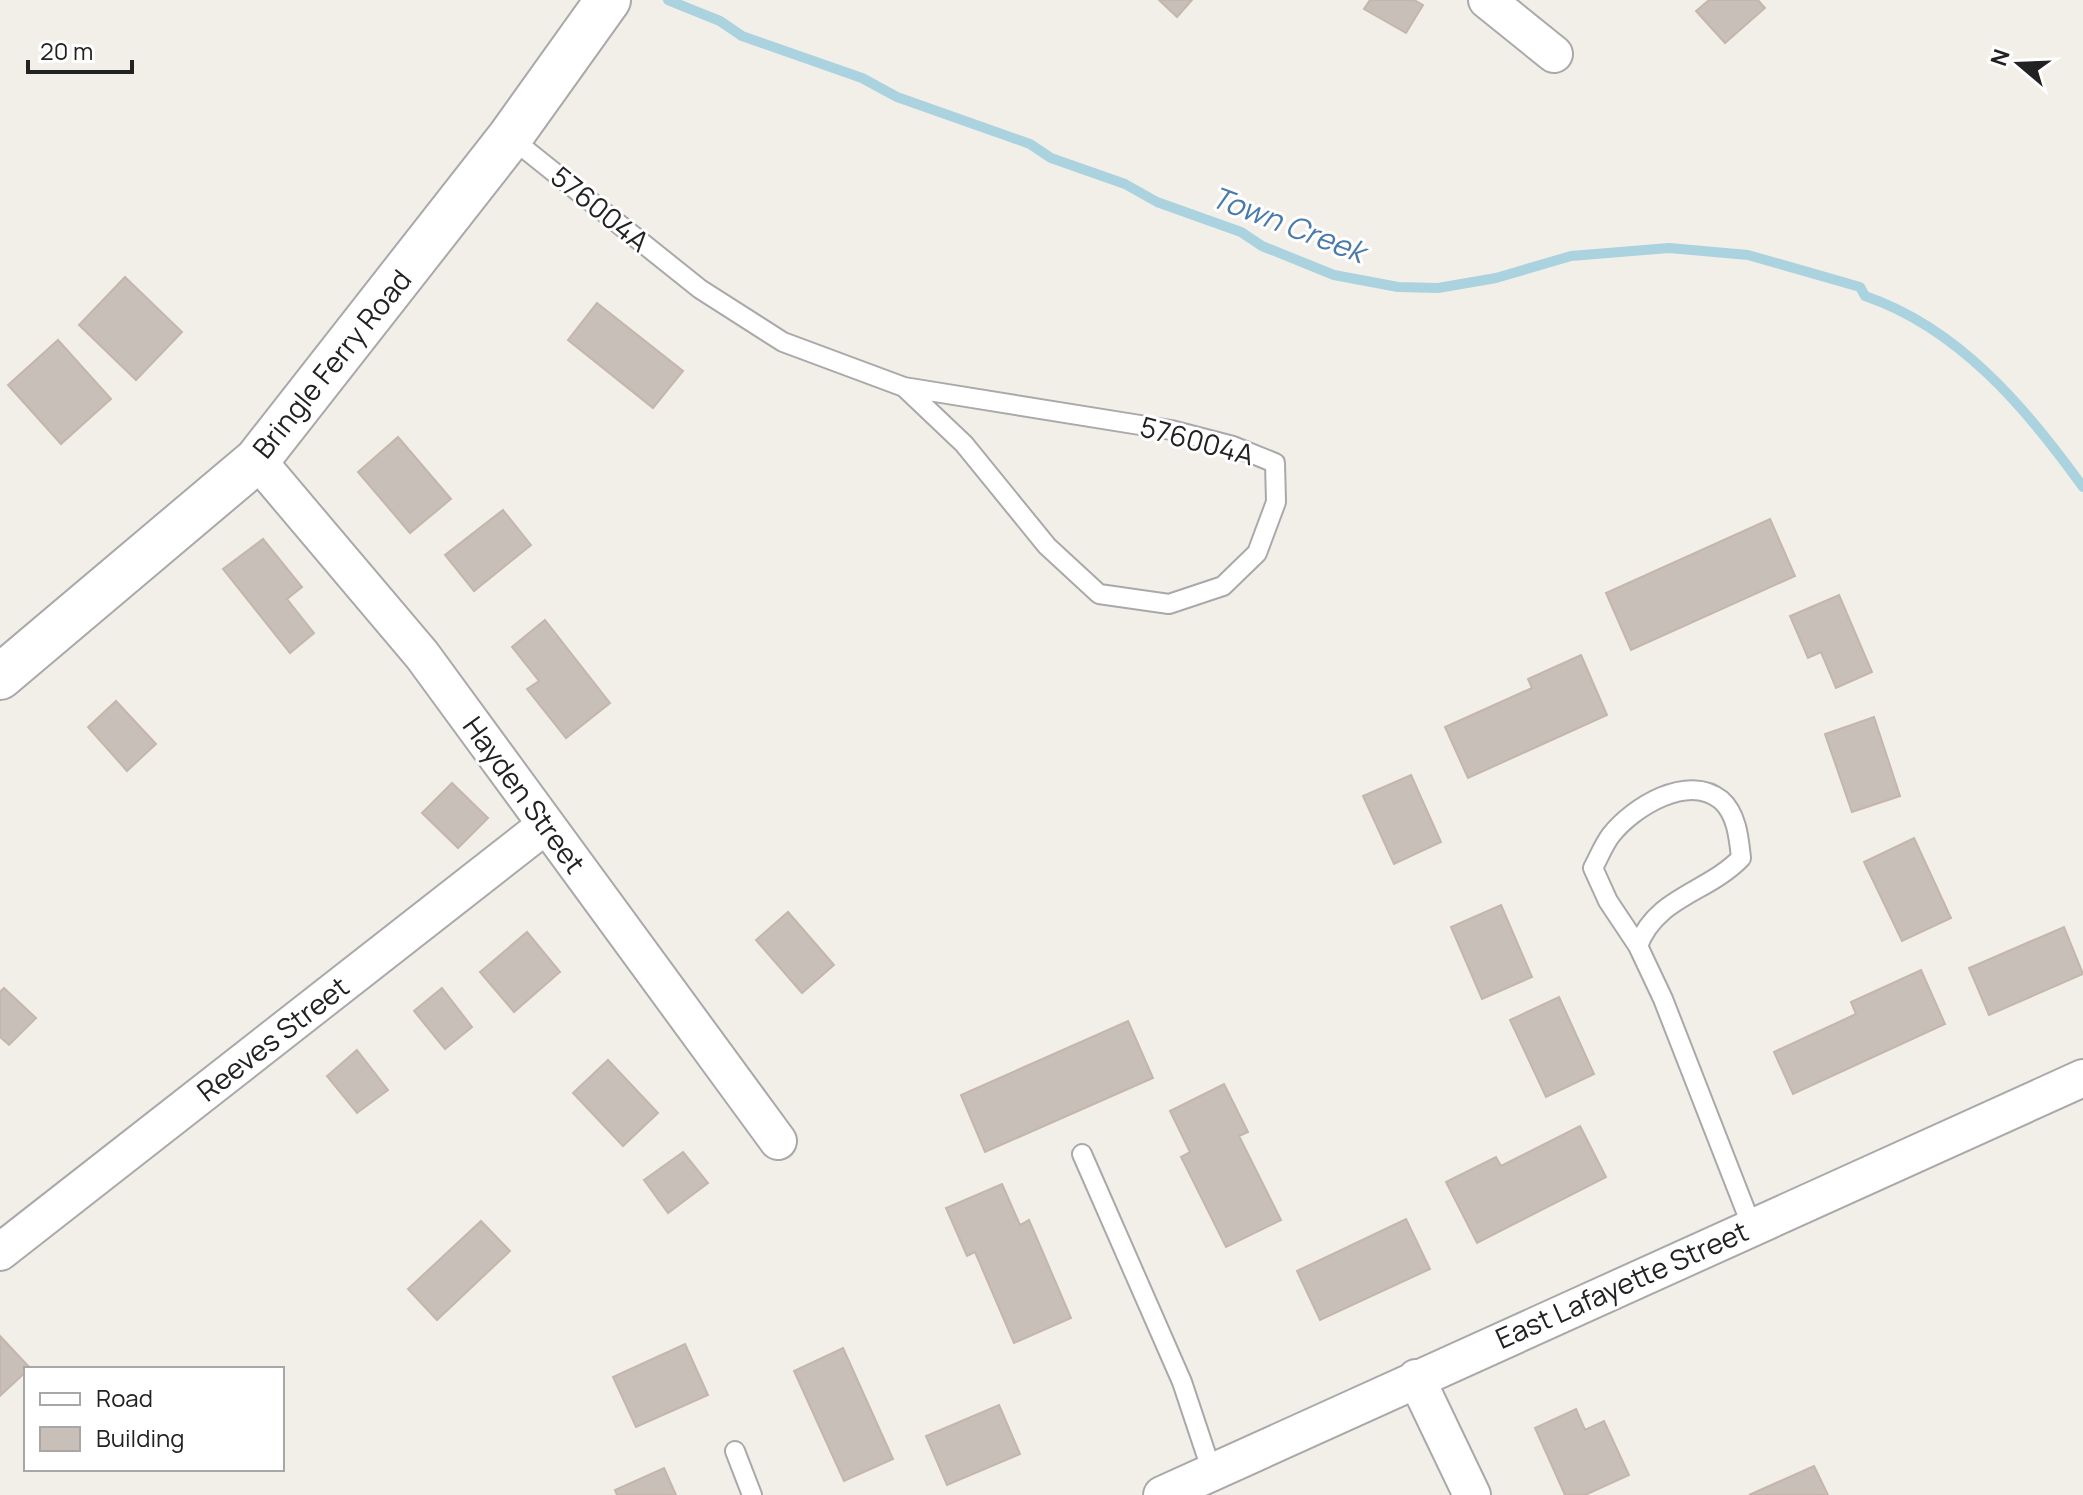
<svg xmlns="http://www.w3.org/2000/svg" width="2083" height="1495" viewBox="0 0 2083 1495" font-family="Manrope,sans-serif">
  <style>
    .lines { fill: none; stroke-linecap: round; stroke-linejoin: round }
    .stream { stroke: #aad3df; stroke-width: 10 }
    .building { fill: #c7bfb8; stroke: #c4b6ab; stroke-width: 2 }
    .service-casing { stroke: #a9a9a9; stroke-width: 22 }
    .minor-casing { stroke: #a9a9a9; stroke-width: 40 }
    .tertiary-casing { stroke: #a9a9a9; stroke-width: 48 }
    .service { stroke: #fff; stroke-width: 18 }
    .minor { stroke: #fff; stroke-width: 36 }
    .tertiary { stroke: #fff; stroke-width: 44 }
    .labels { text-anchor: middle; stroke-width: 6; stroke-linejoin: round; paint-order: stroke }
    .street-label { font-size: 28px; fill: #222; stroke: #fff }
    .water-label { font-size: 30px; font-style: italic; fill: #4a7aab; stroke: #fff }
  </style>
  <rect width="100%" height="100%" fill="#f2efe9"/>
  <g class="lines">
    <path class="stream" d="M668,0L720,21L742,36L862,78L897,97L1030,144L1051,158L1125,184L1157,202L1241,232L1262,246L1334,275L1398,287L1438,288L1496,278L1571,256L1669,248L1748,255L1860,287L1865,296C1959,328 2027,409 2083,487"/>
  </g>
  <path class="building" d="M1159,0H1192L1177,17Z
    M1370,0H1414L1423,5L1406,33L1364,9Z
    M1709,0H1758L1765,8L1725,43L1696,11Z
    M125,277L182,332L136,380L79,325Z
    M597,303L683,371L653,408L568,340Z
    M58,340L111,399L61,444L8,385Z
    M398,437L451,499L410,533L358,472Z
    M503,510L531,545L474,591L445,555Z
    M1770,519L1795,576L1631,650L1606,593Z
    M263,539L302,587L287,599L314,633L290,653L223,569Z
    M1839,595L1872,672L1836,688L1821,652L1808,658L1790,616Z
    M545,620L610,703L566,738L527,689L539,681L512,647Z
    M1581,655L1607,715L1468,778L1445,727L1532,688L1528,679Z
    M116,701L156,744L127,771L88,727Z
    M1874,717L1900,796L1852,812L1825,734Z
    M1411,775L1441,842L1394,864L1363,796Z
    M452,783L488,818L458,848L422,813Z
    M1914,838L1951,918L1902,941L1864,862Z
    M1501,905L1532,977L1482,999L1451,927Z
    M788,912L834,965L802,993L756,940Z
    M2064,927L2083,974L1989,1015L1969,968Z
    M527,932L560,972L514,1012L480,972Z
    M1921,970L1945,1024L1793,1094L1774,1052L1856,1014L1851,1002Z
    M4,988L36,1018L9,1045L0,1037V992Z
    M442,988L472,1027L445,1049L414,1011Z
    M1559,997L1594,1074L1546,1097L1510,1020Z
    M1128,1021L1153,1078L985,1152L961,1095Z
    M357,1050L388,1090L357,1113L327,1076Z
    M608,1060L658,1113L623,1146L573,1093Z
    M1224,1084L1248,1132L1239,1136L1281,1220L1226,1247L1181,1157L1190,1152L1170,1111Z
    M1580,1126L1606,1177L1477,1243L1446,1182L1496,1157L1501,1166Z
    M683,1152L708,1183L668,1213L644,1180Z
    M1002,1184L1020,1225L1029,1220L1071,1318L1014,1343L975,1252L967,1256L946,1208Z
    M1406,1219L1430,1269L1320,1320L1297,1271Z
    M481,1221L510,1251L437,1320L408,1289Z
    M0,1336L30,1368L0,1396Z
    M685,1344L708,1395L636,1427L613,1377Z
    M843,1348L893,1459L844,1481L794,1371Z
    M999,1405L1020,1454L947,1485L926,1436Z
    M1576,1409L1585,1430L1604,1421L1629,1475L1585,1495H1565L1535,1428Z
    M1814,1466L1828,1495H1749Z
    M664,1468L676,1495H617L615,1490Z"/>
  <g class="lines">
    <defs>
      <path id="service" d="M510,137L700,289L783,342L904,387L1171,430L1233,446L1275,463L1276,502L1257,553L1223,586L1169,604L1099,594L1047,546L964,444L904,387
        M1638,946L1608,901L1593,868C1599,857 1604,844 1611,835C1633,807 1688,773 1721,800C1737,814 1739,839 1741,858C1707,893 1656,897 1638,946L1663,999L1752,1227
        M1082,1154L1182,1382L1212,1472
        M735,1451L752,1495"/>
      <path id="minor" d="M1487,0L1554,54
        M257,460L422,655L778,1141
        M0,1252L546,825
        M1416,1378L1472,1495
        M1162,1495L2083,1078"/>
      <path id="tertiary" d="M0,677L257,460L510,137L608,0"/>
    </defs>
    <use href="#service" class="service-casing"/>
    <use href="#minor" class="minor-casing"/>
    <use href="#tertiary" class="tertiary-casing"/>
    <use href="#service" class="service"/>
    <use href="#minor" class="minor"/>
    <use href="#tertiary" class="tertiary"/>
  </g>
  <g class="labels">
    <g class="street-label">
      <text transform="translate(600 209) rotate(39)" y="10">576004A</text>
      <text transform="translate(332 364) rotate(-51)" y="10">Bringle Ferry Road</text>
      <text transform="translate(1197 441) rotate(15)" y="10">576004A</text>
      <text transform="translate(524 795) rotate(54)" y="10">Hayden Street</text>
      <text transform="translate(273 1039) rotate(-38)" y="10">Reeves Street</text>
      <text transform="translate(1622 1285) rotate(-24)" y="10">East Lafayette Street</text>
    </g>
    <g class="water-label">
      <text transform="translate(1288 225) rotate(21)" y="10">Town Creek</text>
    </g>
  </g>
  <rect x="24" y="1367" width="260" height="104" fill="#ffffff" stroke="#a7a7a7" stroke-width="2"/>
  <rect x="40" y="1393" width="40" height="12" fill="#ffffff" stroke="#a7a7a7" stroke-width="2"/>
  <text x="96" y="1407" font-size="24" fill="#222222">Road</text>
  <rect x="40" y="1427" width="40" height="24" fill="#c7bfb8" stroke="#a7a7a7" stroke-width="2"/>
  <text x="96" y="1447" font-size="24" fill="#222222">Building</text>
  <g transform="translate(2019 64) rotate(289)" stroke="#ffffff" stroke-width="6" paint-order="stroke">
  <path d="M0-6L14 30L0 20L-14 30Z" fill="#222222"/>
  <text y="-12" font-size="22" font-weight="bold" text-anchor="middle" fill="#222222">N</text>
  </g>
  <path d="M28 60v12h104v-12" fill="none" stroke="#222222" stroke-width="4"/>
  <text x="40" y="60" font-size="24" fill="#222222" stroke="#ffffff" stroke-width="6" paint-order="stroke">20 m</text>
</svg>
